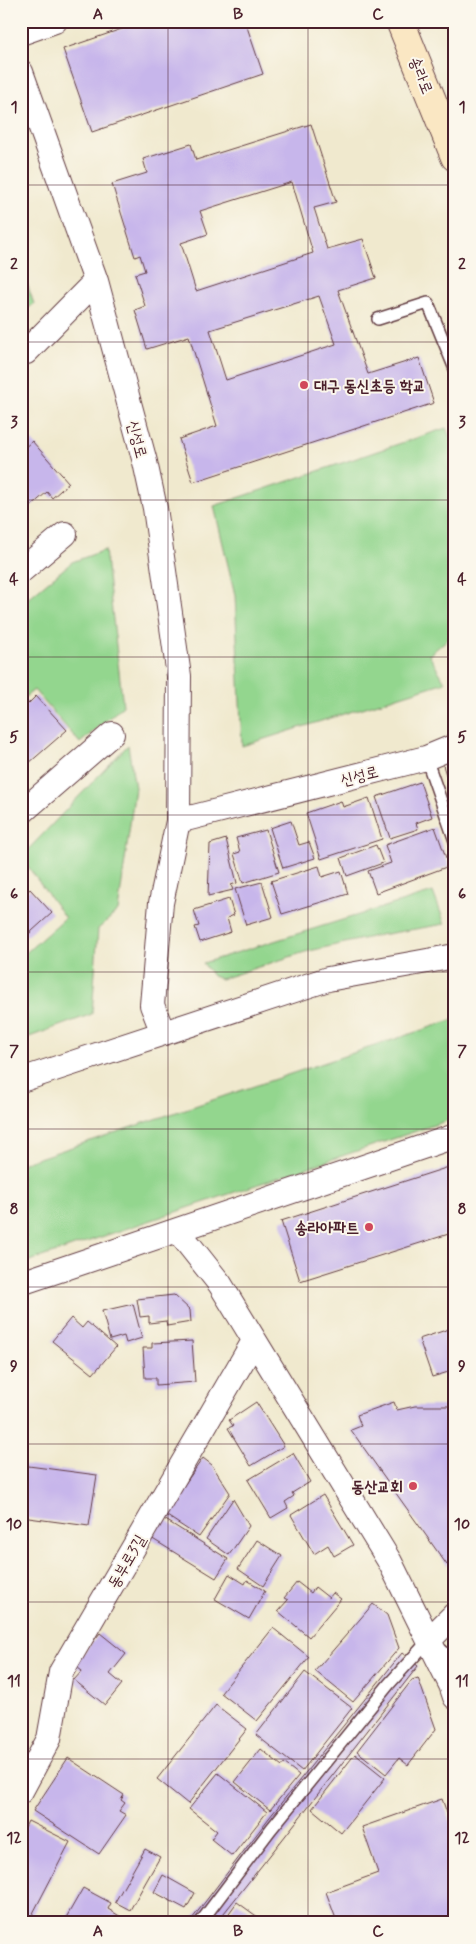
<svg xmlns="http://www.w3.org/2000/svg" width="476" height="1944" viewBox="0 0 476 1944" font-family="Mynerve,'Poor Story',sans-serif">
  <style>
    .green { fill: #93d68e; stroke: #6e7a5c }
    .building { fill: #c7b6eb; fill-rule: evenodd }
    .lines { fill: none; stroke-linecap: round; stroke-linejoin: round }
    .lane-casing { stroke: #633d43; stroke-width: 14 }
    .street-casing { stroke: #633d43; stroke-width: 26 }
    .secondary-casing { stroke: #633d43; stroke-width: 30 }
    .lane { stroke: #fff; stroke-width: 11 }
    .street { stroke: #fff; stroke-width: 24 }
    .secondary { stroke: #fae7c3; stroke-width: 28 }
    .grid { fill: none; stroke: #4a1f2b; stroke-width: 1; stroke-opacity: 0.55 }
    .poi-dot { fill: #d1495b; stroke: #fbf7ec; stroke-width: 2 }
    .labels { text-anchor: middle; stroke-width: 4; stroke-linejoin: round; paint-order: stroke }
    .street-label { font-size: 16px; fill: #4a1f2b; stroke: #fbf7ec }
    .poi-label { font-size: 16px; font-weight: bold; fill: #4a1f2b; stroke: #fbf7ec; text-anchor: end }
    .neatline { fill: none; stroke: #4a1f2b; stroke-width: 2 }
    .grid-label { font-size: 16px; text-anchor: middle; font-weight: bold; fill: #4a1f2b }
  </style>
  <rect width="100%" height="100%" fill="#fbf7ec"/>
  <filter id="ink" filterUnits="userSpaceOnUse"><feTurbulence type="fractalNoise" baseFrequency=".02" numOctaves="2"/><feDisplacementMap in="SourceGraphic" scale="10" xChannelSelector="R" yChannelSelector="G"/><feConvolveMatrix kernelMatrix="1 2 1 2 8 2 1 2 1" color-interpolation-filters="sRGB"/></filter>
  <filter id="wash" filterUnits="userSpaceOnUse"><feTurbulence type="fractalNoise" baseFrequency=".0096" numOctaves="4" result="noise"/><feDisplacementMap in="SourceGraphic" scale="20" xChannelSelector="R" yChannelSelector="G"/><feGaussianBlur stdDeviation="1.12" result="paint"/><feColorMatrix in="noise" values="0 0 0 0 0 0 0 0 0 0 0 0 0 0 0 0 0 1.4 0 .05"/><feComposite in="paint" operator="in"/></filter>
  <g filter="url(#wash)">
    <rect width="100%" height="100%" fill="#f0e9ce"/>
    <path class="green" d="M21,266L34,304L24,311L21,308Z
      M446,428L455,449V633L429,655L445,682L242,746L235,595L214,506Z
      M105,550L123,706L80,743L34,690L21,700V604L72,562Z
      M128,745L135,788L118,911L98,929L92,1014L21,1040V957L65,918L21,857Z
      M433,892L445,924L380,935L305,952L221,979L213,976L203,963Z
      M455,1019V1118L21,1264V1164Z"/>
    <g id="blocks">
      <path class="building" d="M145,21H245L263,74L92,132L63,49Z
        M311,124L336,202L314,208L327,249L363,239L376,278L338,290L368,374L419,358L434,403L193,482L179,439L217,426L189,336L147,349L135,310L145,306L135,274L145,271L140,255L135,257L112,184L147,173L143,159L191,144L196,160ZM292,182L313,253L196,291L181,243L208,234L200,211ZM319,296L336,344L226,380L210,330Z
        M32,441L69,483L52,498L47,492L21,515V451Z
        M36,696L67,730L21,770V703L25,700L28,704Z
        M455,758V801H454L442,762Z
        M420,782L432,817L416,823L418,829L390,838L376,797Z
        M369,798L382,839L321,859L306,813L341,801L343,807Z
        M291,821L299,845L309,842L315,858L283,868L270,828Z
        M435,827L449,866L376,893L368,871L391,863L385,845Z
        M266,830L279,872L243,883L234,854L240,852L236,838Z
        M226,839L237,883L231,885L233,890L208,896L210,844Z
        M376,845L383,863L347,876L341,858Z
        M319,866L322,877L341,871L348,894L282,914L271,881Z
        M262,882L273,917L246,925L235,889Z
        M30,889L52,913L21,941V897Z
        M229,899L234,915L227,918L231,932L200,942L195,927L199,926L194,910Z
        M455,1165V1232L300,1281L281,1221Z
        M174,1295L190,1310L191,1322L167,1326L166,1321L149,1323V1316L140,1317L137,1299Z
        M133,1304L142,1338L126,1343L124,1336L110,1340L102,1311Z
        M71,1318L82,1328L87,1322L116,1347L93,1374L52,1341Z
        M455,1327V1370L432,1377L419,1339Z
        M192,1341L195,1382L156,1385V1378H145L143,1348H152V1343Z
        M256,1402L284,1446L251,1466L228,1428L233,1426L229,1420Z
        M394,1402L397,1410L415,1406H455V1557L447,1565L351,1430L361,1426L357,1415Z
        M293,1453L310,1482L292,1493L294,1496L285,1502L288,1508L271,1518L248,1480Z
        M203,1458L212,1465L230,1493L199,1537L164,1514Z
        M21,1465L97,1475L89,1526L21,1517Z
        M323,1495L353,1545L334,1556L328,1545L314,1554L291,1515Z
        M233,1499L249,1526L229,1555L206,1539Z
        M164,1519L228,1559L216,1578L151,1538Z
        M257,1540L282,1556L263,1586L238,1569Z
        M229,1574L245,1584L247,1580L265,1591L249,1619L215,1599Z
        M297,1582L311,1593L315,1587L329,1598L333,1593L341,1599L309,1637L278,1611L288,1600L284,1598Z
        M373,1604L387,1615L399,1648L353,1702L315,1671Z
        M273,1628L309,1657L257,1721L221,1693Z
        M100,1633L126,1654L110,1674L122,1684L105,1705L74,1680L82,1671L74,1665Z
        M402,1653L418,1666L282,1840L216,1923H189L269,1818Z
        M305,1672L352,1708L302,1771L256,1735Z
        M418,1678L436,1729L408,1765L399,1758L386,1774L357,1751L412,1680Z
        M216,1705L247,1729L188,1804L157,1779Z
        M261,1749L282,1766L284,1763L299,1775L270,1810L235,1782Z
        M355,1754L385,1778L341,1833L312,1809Z
        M68,1758L124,1795L121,1800L125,1803L119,1811L126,1815L99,1854L33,1811Z
        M218,1773L267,1812L232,1856L211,1839L217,1831L189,1809Z
        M442,1799L455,1835V1923H328L336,1919L326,1892L378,1873L362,1827Z
        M28,1821L70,1842L29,1921L21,1917V1835Z
        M145,1849L160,1857L130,1910L115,1902Z
        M163,1875L195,1893L186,1909L154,1892Z
        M83,1888L111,1903L108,1909L131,1923H63Z
        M237,1902L266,1923H222Z"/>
    </g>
  </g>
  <g filter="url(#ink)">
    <use href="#blocks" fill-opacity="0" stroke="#633d43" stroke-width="1"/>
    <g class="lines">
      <defs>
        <path id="lane" d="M378,319L428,303L455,369
          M426,758L455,841
          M200,1923L271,1829L389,1684L429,1640L455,1661"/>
        <path id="street" d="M21,33L55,21
          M21,72L96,281L145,462L155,508L179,676L178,821L161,903L152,1005L163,1033
          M26,352L96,281
          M21,571L65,534
          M21,813L112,734
          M178,821L426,758L455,746
          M21,1080L328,979L455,956
          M178,1231L220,1284L390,1562L451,1685L455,1697
          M21,1283L455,1136
          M429,1640L455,1614
          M21,1791L49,1739L61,1672L254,1341"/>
        <path id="secondary" d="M400,21L455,157"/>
      </defs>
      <use href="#lane" class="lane-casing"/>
      <use href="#street" class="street-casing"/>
      <use href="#secondary" class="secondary-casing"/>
      <use href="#lane" class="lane"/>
      <use href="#street" class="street"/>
      <use href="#secondary" class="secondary"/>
    </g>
  </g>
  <path class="grid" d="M168,21V1923M308,21V1923M21,185H455M21,342H455M21,500H455M21,657H455M21,815H455M21,972H455M21,1129H455M21,1287H455M21,1444H455M21,1602H455M21,1759H455"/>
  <g class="poi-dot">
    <circle cx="304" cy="385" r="5"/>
    <circle cx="369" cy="1227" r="5"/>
    <circle cx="413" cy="1486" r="5"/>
  </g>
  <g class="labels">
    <g class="street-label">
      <text transform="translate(422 75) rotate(68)" y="6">송라로</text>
      <text transform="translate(138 439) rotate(75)" y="6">신성로</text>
      <text transform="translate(359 775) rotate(-14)" y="6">신성로</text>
      <text transform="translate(126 1561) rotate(-60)" y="6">동부로3길</text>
    </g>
    <g class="poi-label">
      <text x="314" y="391" text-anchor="start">대구 동신초등 학교</text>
      <text x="359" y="1233">송라아파트</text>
      <text x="403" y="1492">동산교회</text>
    </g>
  </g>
  <rect width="476" height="1944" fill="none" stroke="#fbf7ec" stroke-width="55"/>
  <rect x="28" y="28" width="420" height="1888" class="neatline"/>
  <g class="grid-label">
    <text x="98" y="19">A</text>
    <text x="238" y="19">B</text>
    <text x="378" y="19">C</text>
    <text x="14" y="112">1</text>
    <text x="462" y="112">1</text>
    <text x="14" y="269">2</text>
    <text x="462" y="269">2</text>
    <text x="14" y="427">3</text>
    <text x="462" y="427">3</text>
    <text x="14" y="584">4</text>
    <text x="462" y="584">4</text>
    <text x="14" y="742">5</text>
    <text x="462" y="742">5</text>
    <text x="14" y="899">6</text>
    <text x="462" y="899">6</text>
    <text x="14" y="1056">7</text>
    <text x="462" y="1056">7</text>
    <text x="14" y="1214">8</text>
    <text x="462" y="1214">8</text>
    <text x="14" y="1371">9</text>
    <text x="462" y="1371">9</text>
    <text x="14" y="1529">10</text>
    <text x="462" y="1529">10</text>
    <text x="14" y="1686">11</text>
    <text x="462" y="1686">11</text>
    <text x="14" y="1843">12</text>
    <text x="462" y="1843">12</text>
    <text x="98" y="1936">A</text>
    <text x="238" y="1936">B</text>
    <text x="378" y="1936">C</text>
  </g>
</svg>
